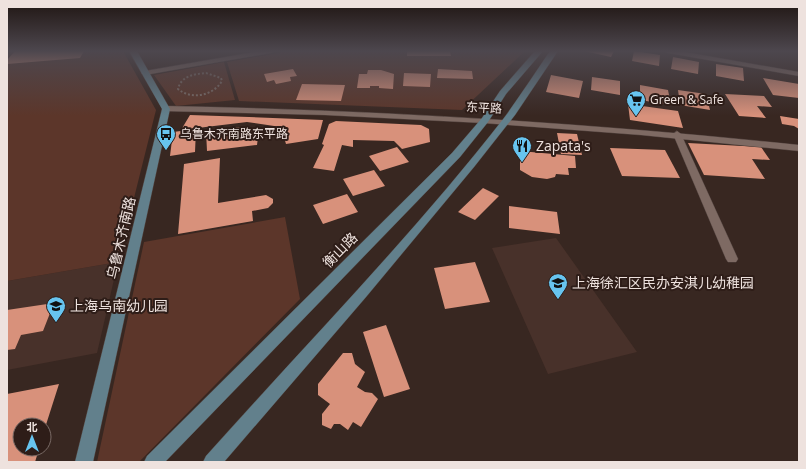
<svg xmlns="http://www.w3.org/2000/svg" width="806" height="469" viewBox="0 0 806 469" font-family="'Open Sans','Noto Sans SC',sans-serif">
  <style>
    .built { fill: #48312a }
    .green { fill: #5c362a }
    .building { fill: #d8917b }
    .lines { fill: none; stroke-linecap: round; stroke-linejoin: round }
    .lane-casing { stroke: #51423e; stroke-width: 1 }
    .street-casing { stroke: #51423e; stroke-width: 1 }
    .secondary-casing { stroke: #51423e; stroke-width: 1 }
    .path { stroke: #7d6e68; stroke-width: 2; stroke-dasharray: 2 2; stroke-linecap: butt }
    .lane { fill: #7e6a63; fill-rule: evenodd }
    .street { fill: #7e6a63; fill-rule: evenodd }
    .secondary { fill: #62808c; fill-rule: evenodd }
    .labels { text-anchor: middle; stroke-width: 4; stroke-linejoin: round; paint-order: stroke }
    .far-poi-label { font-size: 12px; fill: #eee2de; stroke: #2e1d18; text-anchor: start }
    .far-street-label { font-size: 12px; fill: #eee2de; stroke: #2e1d18 }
    .poi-label { font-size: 14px; fill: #eee2de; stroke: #2e1d18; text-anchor: start }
    .street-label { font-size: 14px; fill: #eee2de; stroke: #2e1d18 }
  </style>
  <rect width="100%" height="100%" fill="#382721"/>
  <path class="built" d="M556,238L637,352L548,374L492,248Z
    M118,262L97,353L7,370V281Z"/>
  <path class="green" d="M10,51H123L156,110L118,262L7,281V55Z
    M289,51H525L462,110L239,101L227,62Z
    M224,62L235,100L176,106L154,75Z
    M285,217L300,299L139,462H97L144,242Z"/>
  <path class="building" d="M15,51H84L80,58L7,64V60Z
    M407,51H450L451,56H407Z
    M584,51H614L611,57Z
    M634,51L660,55L659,66L632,61Z
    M673,57L699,62L698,74L671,69Z
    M716,64L743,68L744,81L716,76Z
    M293,69L297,76L290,77L291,81L276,84L274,80L267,82L264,74Z
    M438,69L472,71L473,79L437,78Z
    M368,70H381L394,74L393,89L379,88V86H370V88H357L359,74H367Z
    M404,73L431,74L430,87L403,86Z
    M551,75L583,81L579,98L546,92Z
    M592,77L620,81V95L591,90Z
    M763,78L799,84V98L773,95Z
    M302,84L345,85L341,101L296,100Z
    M640,85L668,90L671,105L640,100Z
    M678,90L706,94L710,110L680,105Z
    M725,94L764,96L772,107L757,106L766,118L739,116Z
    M628,104L678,111L683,128L630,120Z
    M190,115L249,117L323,120L318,139L286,144L281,127L247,122L181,130Z
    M780,116L799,119V129L794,126L782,124Z
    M336,121L421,125L429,129L430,142L402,149L394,141L353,140V147L342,145L334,171L313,168L324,145L322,144L329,124Z
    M239,127L259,129L257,145L207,151L206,131Z
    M196,129L195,152L170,156L173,132Z
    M557,133L577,134L582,155L561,154Z
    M688,143L761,147L770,160L752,159L765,179L704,175Z
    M397,147L409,162L380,171L369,156Z
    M610,148L665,150L680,178L622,176Z
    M520,151L575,156L576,168H568L569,175L556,174L555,177L547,179L532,177L520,170Z
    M220,158L218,203L266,195L273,199V203L268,208L252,211L253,221L178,234L184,164Z
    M374,170L385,186L353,196L343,179Z
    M483,188L499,196L475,220L458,212Z
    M347,194L358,212L323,224L313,205Z
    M509,206L557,212L560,234L509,228Z
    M475,262L490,302L445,309L434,268Z
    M54,303L43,331L21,335L15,349L7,350V310Z
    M386,325L410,389L384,397L363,332Z
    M343,353H352L355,364L365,372L357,387L365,392L372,393L378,399L361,427L353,422L348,430L340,424H334L331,429L322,425V414L330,404L318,395V384Z
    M59,384L44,431V425H20V449H39L35,462H7V394Z"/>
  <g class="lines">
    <defs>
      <path id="lane" d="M677,131L681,134L738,259L736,262H728L726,259L673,134Z"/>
      <path id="street" d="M260,51H275L271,53L145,75L141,73L145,71Z
        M664,51H679L799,72V76L668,53Z
        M166,106C378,110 588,123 799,145V151L641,135L483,123L325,115L163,111L162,109Z"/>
      <path id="secondary" d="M129,51H137L170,109L93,462H75L162,109Z
        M535,51H543L506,94L488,122L460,157L165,462H144L147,456L452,153L482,118L500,91Z
        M550,51H558L515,115L474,167L366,297L224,462H203L206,456C305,345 413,235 504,118C520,96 535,73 550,51Z"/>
    </defs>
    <use href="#lane" class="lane-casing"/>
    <use href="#street" class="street-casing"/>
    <use href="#secondary" class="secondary-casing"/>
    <path class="path" d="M206,73L221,78L222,81C213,96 191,100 178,89C181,76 194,74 206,73Z"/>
    <use href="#lane" class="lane"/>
    <use href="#street" class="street"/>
    <use href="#secondary" class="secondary"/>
  </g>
  <linearGradient id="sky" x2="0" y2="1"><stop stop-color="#1f1512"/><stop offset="0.44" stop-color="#4d474e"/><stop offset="1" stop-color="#4d474e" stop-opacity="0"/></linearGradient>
  <rect width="806" height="116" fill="url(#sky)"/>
  <defs>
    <symbol id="supermarket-pin" viewBox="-11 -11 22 30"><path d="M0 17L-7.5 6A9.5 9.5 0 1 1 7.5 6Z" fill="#67c4ef" stroke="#2e1d18"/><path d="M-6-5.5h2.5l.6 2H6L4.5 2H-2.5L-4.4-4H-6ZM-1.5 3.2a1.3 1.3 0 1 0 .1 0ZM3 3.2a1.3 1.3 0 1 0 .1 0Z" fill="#111"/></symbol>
    <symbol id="bus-pin" viewBox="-11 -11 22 30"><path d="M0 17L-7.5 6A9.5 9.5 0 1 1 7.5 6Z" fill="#67c4ef" stroke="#2e1d18"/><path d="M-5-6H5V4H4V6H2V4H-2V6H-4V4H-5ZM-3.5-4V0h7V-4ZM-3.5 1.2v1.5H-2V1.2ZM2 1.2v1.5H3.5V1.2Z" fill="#111"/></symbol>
    <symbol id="restaurant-pin" viewBox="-11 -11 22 30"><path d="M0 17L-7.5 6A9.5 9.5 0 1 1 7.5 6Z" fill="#67c4ef" stroke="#2e1d18"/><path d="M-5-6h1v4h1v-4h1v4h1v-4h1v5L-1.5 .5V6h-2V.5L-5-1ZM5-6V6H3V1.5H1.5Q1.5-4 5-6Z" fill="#111"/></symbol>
    <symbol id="school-pin" viewBox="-11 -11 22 30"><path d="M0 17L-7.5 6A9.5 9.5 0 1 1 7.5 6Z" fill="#67c4ef" stroke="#2e1d18"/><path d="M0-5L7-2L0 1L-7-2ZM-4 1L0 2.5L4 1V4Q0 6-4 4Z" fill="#111"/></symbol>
  </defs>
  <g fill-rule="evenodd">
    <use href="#supermarket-pin" x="625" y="89" width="22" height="30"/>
    <use href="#bus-pin" x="155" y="123" width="22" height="30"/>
    <use href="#restaurant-pin" x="511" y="135" width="22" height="30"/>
    <use href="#school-pin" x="547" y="272" width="22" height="30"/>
    <use href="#school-pin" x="45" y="295" width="22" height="30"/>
  </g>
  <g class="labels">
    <g class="far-poi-label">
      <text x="650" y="104">Green &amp; Safe</text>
      <text x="180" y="138">乌鲁木齐南路东平路</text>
    </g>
    <g class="far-street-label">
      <text transform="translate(484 108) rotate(3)" y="4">东平路</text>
    </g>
    <g class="poi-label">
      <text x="536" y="151">Zapata's</text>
      <text x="572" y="288">上海徐汇区民办安淇儿幼稚园</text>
      <text x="70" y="311">上海乌南幼儿园</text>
    </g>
    <g class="street-label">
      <text transform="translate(121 238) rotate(-77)" y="5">乌鲁木齐南路</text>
      <text transform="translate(340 250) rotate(-45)" y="5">衡山路</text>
    </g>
  </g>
  <rect width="806" height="469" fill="none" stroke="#eee2de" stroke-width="16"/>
  <g transform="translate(32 437)"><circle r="19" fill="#2e1d18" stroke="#7b6c67"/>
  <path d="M0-3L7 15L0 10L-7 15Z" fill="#67c4ef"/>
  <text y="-6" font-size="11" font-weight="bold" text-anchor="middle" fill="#eee2de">北</text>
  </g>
</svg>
